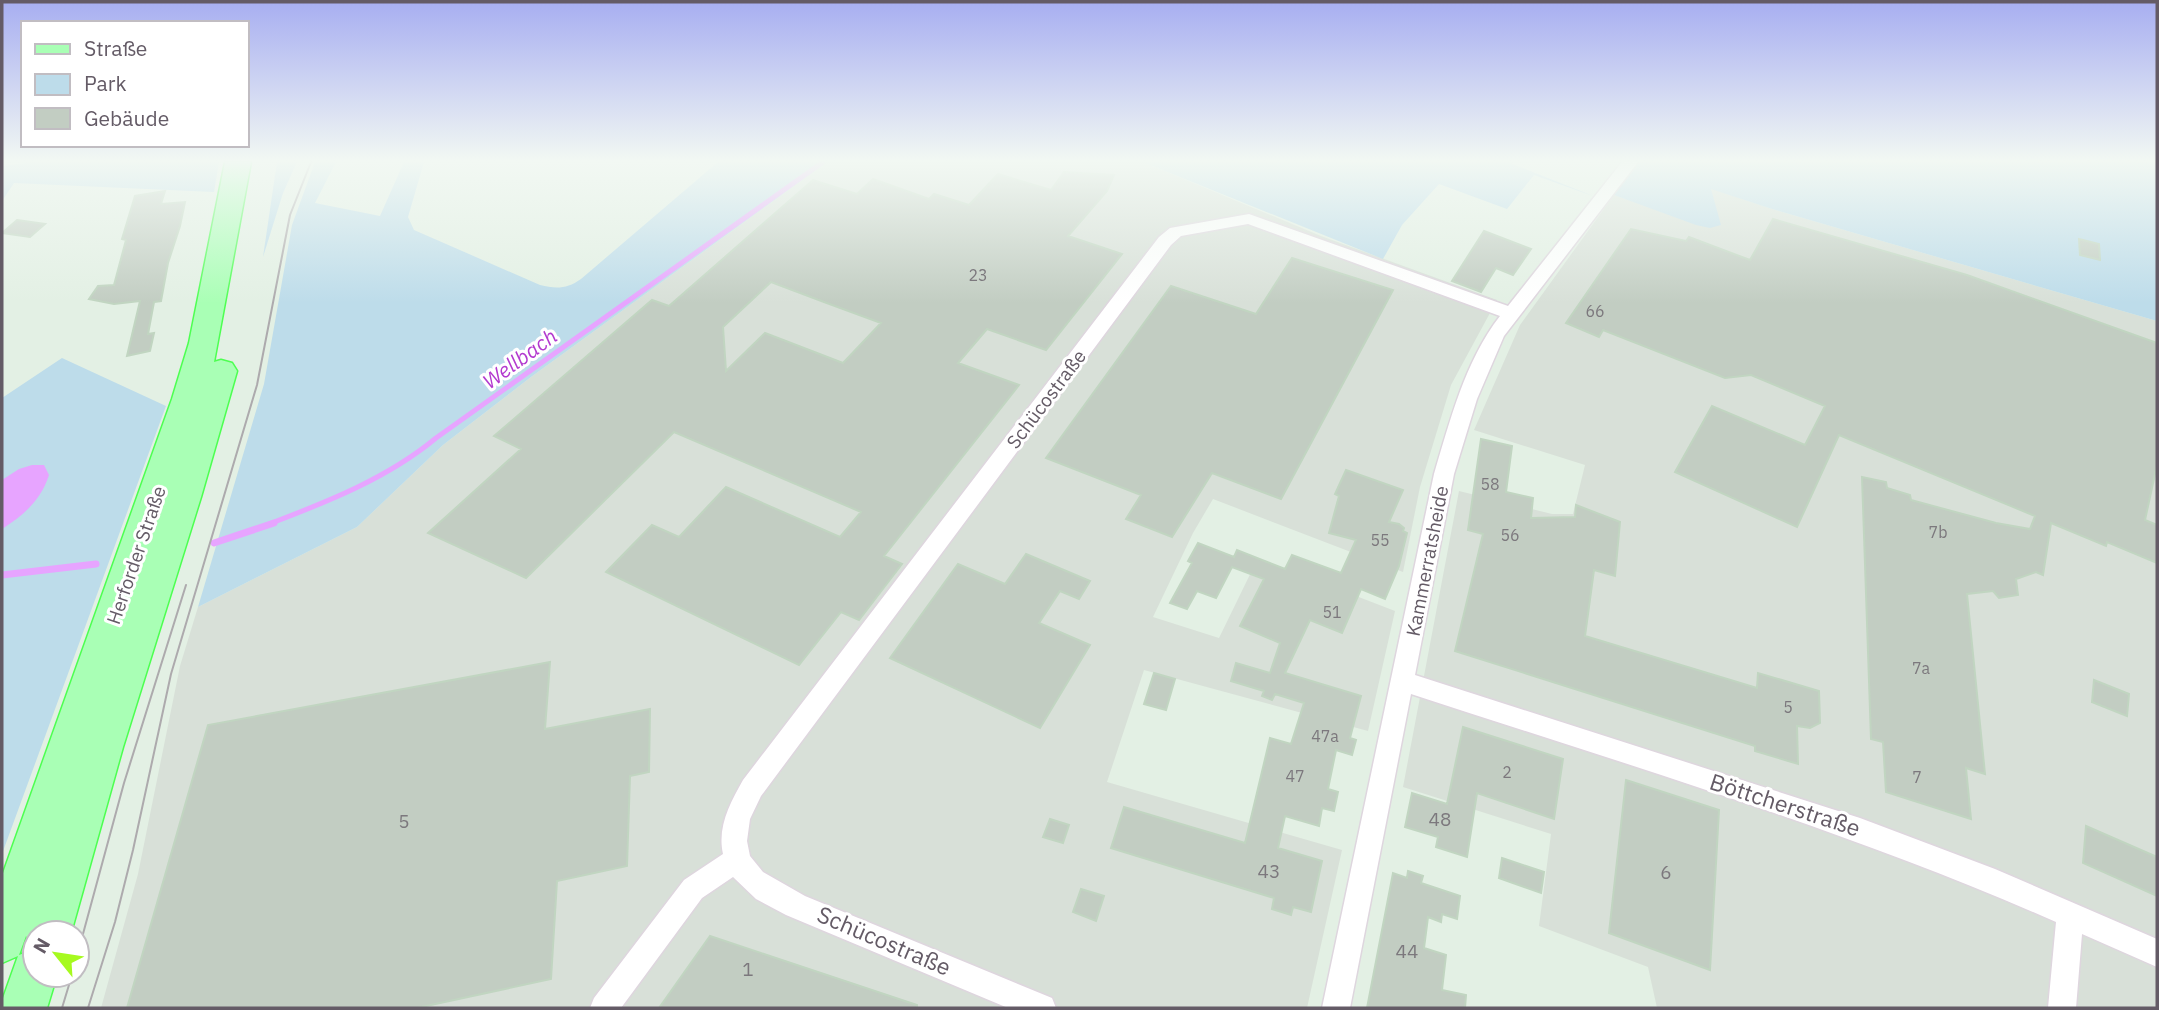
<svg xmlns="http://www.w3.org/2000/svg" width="2159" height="1010" viewBox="0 0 2159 1010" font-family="'IBM Plex Sans',sans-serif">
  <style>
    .industrial { fill: #d8e0d8 }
    .green { fill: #bddcea }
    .water { fill: #e7a4ff }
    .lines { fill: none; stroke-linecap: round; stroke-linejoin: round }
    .stream-far1 { stroke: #e7a4ff; stroke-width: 5 }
    .stream { stroke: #e7a4ff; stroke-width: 7 }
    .building { fill: #c2cdc2; stroke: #c1d5c1; stroke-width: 2; fill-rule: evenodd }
    .street-casing { stroke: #ded6de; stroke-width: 3 }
    .primary-casing { stroke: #4dff51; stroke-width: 3 }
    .street { fill: #fff; fill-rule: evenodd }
    .primary { fill: #a9ffb5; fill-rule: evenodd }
    .tram { stroke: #adaaad; stroke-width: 2 }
    .labels { text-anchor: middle; stroke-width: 6; stroke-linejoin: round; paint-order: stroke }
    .number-label { font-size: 16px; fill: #7c787d }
    .street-label { font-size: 19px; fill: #645b66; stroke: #fff }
    .near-number-label { font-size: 19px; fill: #7c787d }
    .water-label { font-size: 21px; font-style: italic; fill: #b33acf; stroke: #fff }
    .near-street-label { font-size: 23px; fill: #645b66; stroke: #fff }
  </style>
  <rect width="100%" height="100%" fill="#e3f0e4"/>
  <path class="industrial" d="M827,162H1143L1321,236L1497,300L1451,385L1420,487L1403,572L1213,499L1193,533L1153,617L1219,638L1258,558L1395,611L1368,731L1144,670L1107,782L1342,850L1307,1008H101L138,874L180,666L198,607L357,527L443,445L531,377Z
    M1710,188L1772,209L2157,321V1008H1657L1648,967L1539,926L1551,834L1403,787L1459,491L1552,514H1573L1585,465L1474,430L1520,325L1614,195L1711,228Z"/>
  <path class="green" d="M37,162H219L214,192L14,183L2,201V166Z
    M277,162H297L283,193L263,257Z
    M315,162H336L315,203L380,216L404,162H424L408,217L414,230L540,285C556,289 567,289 581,279L718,162H827L531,377L443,445L357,527L198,607L264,384L292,225Z
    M1143,162H1508L1593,196L1534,175L1507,209L1439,184L1402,225L1383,259Z
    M1639,162H2157V321L1772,209L1711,189L1721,225L1710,228L1696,225L1614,195Z
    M62,358L166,406L2,854V398Z"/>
  <path class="water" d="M32,465H44L49,475C41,500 24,515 2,529V480L19,469Z"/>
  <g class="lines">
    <path class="stream-far1" d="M269,524C327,502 388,478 436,438L823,162"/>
    <path class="stream" d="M214,543L274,523
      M2,575L96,564"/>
  </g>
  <path class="building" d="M1064,172L1114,175L1107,191L1068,236L1122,254L1046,350L987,329L958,363L1019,385L884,556L902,564L859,620L841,612L799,665L606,572L652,525L679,537L726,487L840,537L861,512L674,432L526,578L428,533L521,449L494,436L652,300L669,306L813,180L857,194L873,179L929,199L934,194L969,205L998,174L1051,190ZM771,282L824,302L881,323L843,363L765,333L726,371L723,327Z
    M165,191L161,204L185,202L180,226L168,263L161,301L154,302L148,334L154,333L150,351L127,356L140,301L114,304L89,299L98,286L114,285L126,240L122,239L135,196Z
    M1773,219L1967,275L2157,343V465L2145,520L2157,525V563L2107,542L2106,546L2051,523L2043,575L2036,572L2016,579L2018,595L1999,598L1993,591L1967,594L1985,774L1966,768L1971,819L1886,792L1883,742L1871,739L1862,477L1886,482L1887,488L1910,495L1911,500L1996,523L2030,529L2035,516L1839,435L1797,527L1675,472L1712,406L1805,445L1825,406L1751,375L1725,378L1603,330L1599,337L1566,323L1631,229L1686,241L1689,237L1750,260Z
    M17,220L45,224L30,237L2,233Z
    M1484,231L1531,249L1513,275L1496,268L1481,292L1452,281Z
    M2079,239L2099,244L2100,260L2080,255Z
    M1292,258L1393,290L1281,499L1212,473L1172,537L1126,519L1141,495L1046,458L1171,286L1256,314Z
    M1481,439L1512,446L1506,492L1533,498L1531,518L1575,517L1576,505L1620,522L1615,576L1594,570L1585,636L1757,688L1758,673L1819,691L1820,723L1810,728L1797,726L1798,764L1755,751V746L1455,651L1483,534L1468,530Z
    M1346,470L1403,490L1389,522L1399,524L1404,528L1403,531L1407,533L1399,566L1385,599L1361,589L1342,633L1310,620L1285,673L1361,696L1350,738L1356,740L1352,755L1336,750L1328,789L1338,792L1334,811L1322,808L1319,826L1285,816L1278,848L1322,861L1311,912L1293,907L1291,915L1272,909L1274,898L1111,848L1124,807L1245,843L1270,738L1291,744L1304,703L1275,694L1272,700L1262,696L1264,691L1231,681L1236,663L1270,673L1280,643L1240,626L1264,579L1232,567L1216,598L1197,591L1187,609L1170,603L1192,563L1188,561L1198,543L1234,557L1237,550L1285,569L1292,555L1341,573L1356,540L1329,533L1339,496L1335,494Z
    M1026,554L1090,581L1079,599L1060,591L1039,623L1090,645L1040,728L890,658L958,564L1005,584Z
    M550,662L545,729L650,709L649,772L630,776L627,866L557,881L551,979L417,1008H127L208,725Z
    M1154,673L1175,679L1166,710L1144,704Z
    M2094,680L2129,694L2127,716L2092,702Z
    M1463,727L1563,759L1554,819L1477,793L1467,857L1436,847L1438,837L1405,827L1412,793L1447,804Z
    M1626,780L1719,810L1710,970L1609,933Z
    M1050,819L1069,825L1063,843L1043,837Z
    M2086,826L2157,857V896L2083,863Z
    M1502,858L1544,872L1541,893L1499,878Z
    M1408,871L1423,876L1421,883L1460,896L1457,919L1442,914L1441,922L1428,917L1424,948L1446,955L1442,990L1466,995L1465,1008H1367L1393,873L1407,878Z
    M1081,889L1104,896L1096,921L1073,912Z
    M710,936L917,1005V1008H659Z"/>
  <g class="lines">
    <defs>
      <path id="street" d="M1622,162H1638L1504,336L1477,399L1454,474L1415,675L1860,818L1995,869L2157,939V967L2082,934L2076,1008H2048L2056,922C1847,830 1628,765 1411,694L1350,1008H1322L1434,474C1450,421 1465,361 1500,316L1248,224L1181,236L1171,245L761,796L750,819L747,841L750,856L763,872L805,896L1052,998L1056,1008H1008L786,915L756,899L733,877L702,898L621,1008H590L594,998L684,880L723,854C717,827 730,803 743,780L1159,237L1170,228L1249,214L1508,306Z"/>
      <path id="primary" d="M225,162H251L214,362L221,360L232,363L237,371L201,497L123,747L71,933H35V975H57L47,1008H2V1001L18,956L2,963V876L172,399L189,343ZM26,936L33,950L19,955Z"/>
    </defs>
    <use href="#street" class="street-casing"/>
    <use href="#primary" class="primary-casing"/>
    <use href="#street" class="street"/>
    <use href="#primary" class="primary"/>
    <path class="tram" d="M77,956L124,783L186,585
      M62,1008L72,975
      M88,1008L115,922L133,850L171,674L257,385L290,215L311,162"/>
  </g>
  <linearGradient id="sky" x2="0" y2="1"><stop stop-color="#a7aef1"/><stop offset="0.53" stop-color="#f2f8f3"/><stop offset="1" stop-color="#f2f8f3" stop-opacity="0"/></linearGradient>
  <rect width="2159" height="303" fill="url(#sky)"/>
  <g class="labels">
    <g class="number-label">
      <text x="978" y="281">23</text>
      <text x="1595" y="317">66</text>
      <text x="1490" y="490">58</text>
      <text x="1938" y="538">7b</text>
      <text x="1510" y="541">56</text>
      <text x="1380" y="546">55</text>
      <text x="1332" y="618">51</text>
      <text x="1921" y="674">7a</text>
      <text x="1788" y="713">5</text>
      <text x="1325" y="742">47a</text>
      <text x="1507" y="778">2</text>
      <text x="1295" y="782">47</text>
      <text x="1917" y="783">7</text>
    </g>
    <g class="street-label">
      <text transform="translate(1046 399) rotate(-53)" y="7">Schücostraße</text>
      <text transform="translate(136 555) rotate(-71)" y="7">Herforder Straße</text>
      <text transform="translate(1427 561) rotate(-79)" y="7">Kammerratsheide</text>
    </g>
    <g class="near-number-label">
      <text x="1440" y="826">48</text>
      <text x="404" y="828">5</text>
      <text x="1269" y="878">43</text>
      <text x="1666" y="879">6</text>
      <text x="1407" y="958">44</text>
      <text x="748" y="976">1</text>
    </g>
    <g class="water-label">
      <text transform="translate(520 359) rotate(-36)" y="7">Wellbach</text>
    </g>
    <g class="near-street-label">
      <text transform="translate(1785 805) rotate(18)" y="8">Böttcherstraße</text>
      <text transform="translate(884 941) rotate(23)" y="8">Schücostraße</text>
    </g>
  </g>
  <rect width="2159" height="1010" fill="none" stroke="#645b66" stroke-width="7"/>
  <rect x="21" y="21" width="228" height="126" fill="#ffffff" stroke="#c1bdc2" stroke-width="2"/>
  <rect x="35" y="44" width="35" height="10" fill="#a9ffb5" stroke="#c1bdc2" stroke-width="2"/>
  <text x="84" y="56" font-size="21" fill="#645b66">Straße</text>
  <rect x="35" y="74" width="35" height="21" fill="#bddcea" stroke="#c1bdc2" stroke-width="2"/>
  <text x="84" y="91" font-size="21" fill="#645b66">Park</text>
  <rect x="35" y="108" width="35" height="21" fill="#c2cdc2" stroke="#c1bdc2" stroke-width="2"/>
  <text x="84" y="126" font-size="21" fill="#645b66">Gebäude</text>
  <g transform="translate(56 954) rotate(300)"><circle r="33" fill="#ffffff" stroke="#c1bdc2" stroke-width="2"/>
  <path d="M0-5L12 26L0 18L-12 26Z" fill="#a6fa1f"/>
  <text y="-10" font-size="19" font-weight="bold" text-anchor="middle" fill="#645b66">N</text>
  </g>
</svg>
